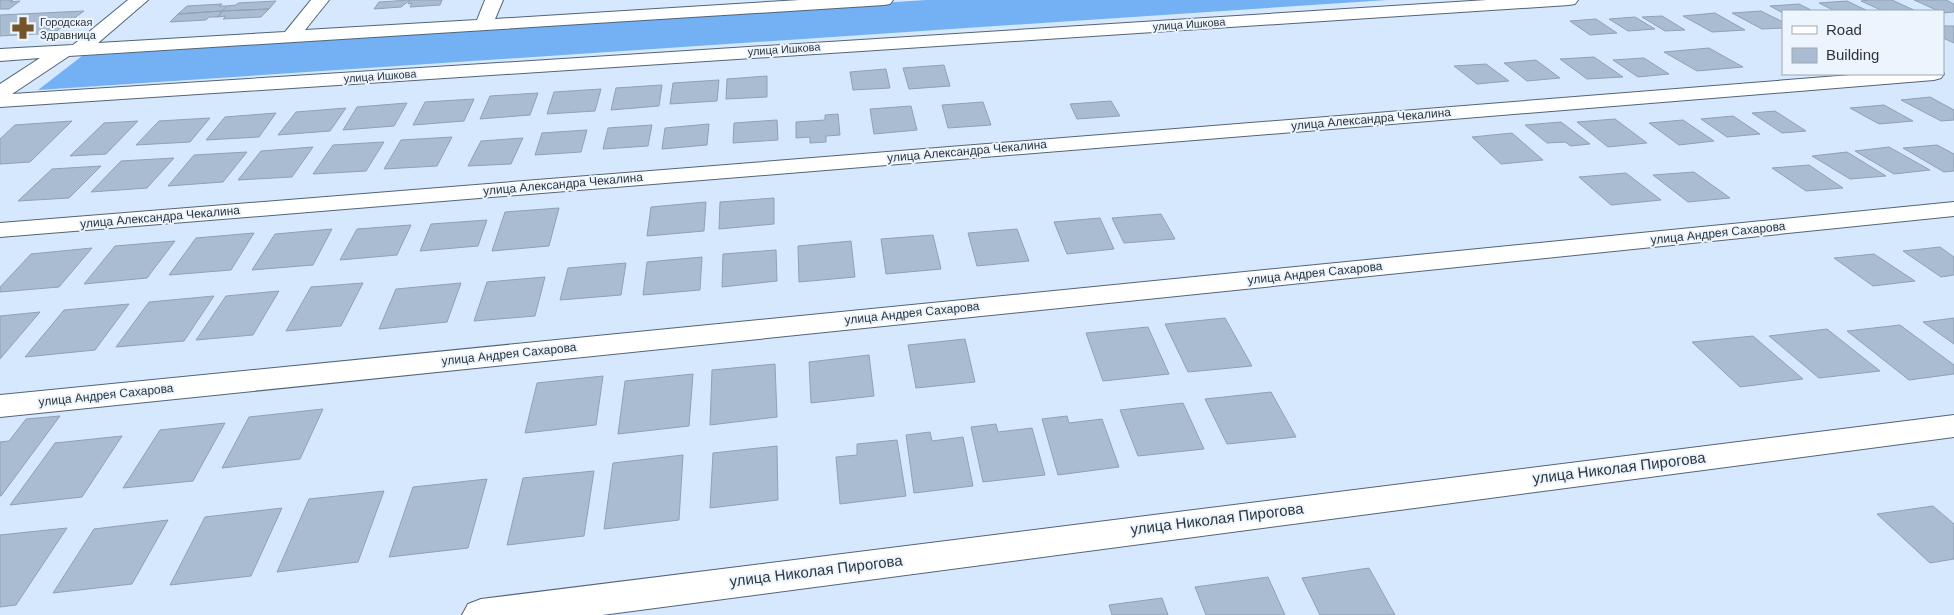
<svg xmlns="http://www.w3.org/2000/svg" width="1954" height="615" viewBox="0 0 1954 615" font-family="Arial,sans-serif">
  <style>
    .forest { fill: #73b1f4 }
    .building { fill: #aabcd1; stroke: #8fa1b5 }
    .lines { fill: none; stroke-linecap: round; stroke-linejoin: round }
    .minor-casing { stroke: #536476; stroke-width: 2 }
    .minor { fill: #fff; fill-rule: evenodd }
    .labels { text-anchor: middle; stroke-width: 4; stroke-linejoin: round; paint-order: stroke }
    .far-poi-label { font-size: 11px; fill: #2d353d; stroke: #ecf4fd; text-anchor: start }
    .far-street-label { font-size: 11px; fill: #2d353d; stroke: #ecf4fd }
    .street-label { font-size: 12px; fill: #2d353d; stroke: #ecf4fd }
    .near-street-label { font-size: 15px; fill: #2d353d; stroke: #ecf4fd }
  </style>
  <rect width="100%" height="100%" fill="#d5e8fe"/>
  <path class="forest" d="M926,0H1387L38,90L82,56Z"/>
  <path class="building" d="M0,0H13L10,2L20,1L9,9H0Z
    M410,0L401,7L374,9L379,2Z
    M410,0H442L440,5L410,7L412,3L408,4Z
    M1870,0H1892L1916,11H1883L1861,1Z
    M1914,0H1946L1954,4V12L1943,13Z
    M276,1L269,9L222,11L227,6L236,5L238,3Z
    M1847,1L1868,11H1835L1819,3Z
    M222,4L219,6H227L222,11L178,14L187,6Z
    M1799,4L1813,11L1783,13L1770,6Z
    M269,9L261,17L223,19L226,16L218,17L222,11Z
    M84,11L54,33L0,36V15Z
    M222,11L218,17H209L206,20L170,22L178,14Z
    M1761,11L1783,22V28L1762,29L1732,13Z
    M1715,13L1745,30L1712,32L1683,16Z
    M1662,16L1685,30L1665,31L1642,17Z
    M1635,17L1655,29L1628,31L1609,19Z
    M1596,19L1617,33L1590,35L1570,21Z
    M1943,26H1954V43L1943,38Z
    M1709,48L1743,67L1697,71L1664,52Z
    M1594,57L1623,77L1587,79L1560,59Z
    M1644,58L1669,74L1638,77L1613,60Z
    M1536,60L1560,78L1527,81L1504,63Z
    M1486,64L1509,81L1477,84L1454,66Z
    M944,65L950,86L909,89L903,68Z
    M886,69L890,88L853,90L850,72Z
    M767,76V97L726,99L727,79Z
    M719,80L717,101L670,104L673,83Z
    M662,85L659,106L611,110L616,88Z
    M601,89L595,111L547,114L554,92Z
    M538,93L530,115L480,119L490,96Z
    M1930,97L1954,110V120L1941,121L1901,100Z
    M474,99L464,121L413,125L425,102Z
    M1111,101L1120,116L1077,119L1070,104Z
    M983,102L991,125L948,128L942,105Z
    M407,103L394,126L343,130L357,107Z
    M1884,105L1913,121L1879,124L1850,108Z
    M911,106L917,130L874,134L870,109Z
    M346,108L330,131L278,135L296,112Z
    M1775,111L1806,131L1782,133L1752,113Z
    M276,113L259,137L206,140L225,117Z
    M838,114L840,135L826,136V142L810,143V137L796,138V122L825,120V115Z
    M1733,116L1760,134L1727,137L1701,119Z
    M210,118L190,142L136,145L159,121Z
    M1615,119L1647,143L1608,147L1577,122Z
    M777,120L778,140L733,143L734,123Z
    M1683,120L1714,141L1679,145L1649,123Z
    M72,121L30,162L0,164V139L15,125Z
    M138,121L106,154L70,156L104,123Z
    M1561,122L1590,144L1571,146L1565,142L1547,143L1525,125Z
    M709,124L707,145L662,149L665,128Z
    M652,125L648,146L603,149L608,128Z
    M587,130L581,152L535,155L542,133Z
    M1512,133L1543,160L1501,164L1472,137Z
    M452,137L437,166L384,169L401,140Z
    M523,138L511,164L468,166L481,141Z
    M384,142L366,171L313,174L333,145Z
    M1937,145L1954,154V171L1944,172L1903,148Z
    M313,147L292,177L238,180L261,151Z
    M1889,147L1930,170L1894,174L1855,151Z
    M247,152L223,182L168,186L194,155Z
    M1847,152L1886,176L1850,179L1812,156Z
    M174,158L147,188L91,192L121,161Z
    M1809,165L1843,188L1806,191L1772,168Z
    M101,166L69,198L18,201L52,169Z
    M1694,172L1730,198L1688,202L1653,175Z
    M1626,173L1661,200L1611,205L1579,177Z
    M774,198V224L719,229L720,202Z
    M706,202L704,231L647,236L651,207Z
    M559,208L549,246L492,251L505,212Z
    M1161,214L1175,239L1124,243L1112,218Z
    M1100,218L1114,249L1067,254L1054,222Z
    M487,220L478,246L420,251L431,224Z
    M411,225L397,255L340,260L357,229Z
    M332,229L313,265L252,270L275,234Z
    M1017,229L1029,261L977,266L968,233Z
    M254,233L231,270L169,275L196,238Z
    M933,235L941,269L886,274L881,239Z
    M175,241L147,278L84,284L115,246Z
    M851,241L855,277L799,282L798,246Z
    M1940,247L1954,257V275L1941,277L1903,251Z
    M92,248L59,287L0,292V287L31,254Z
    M776,250L777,281L722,287L723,254Z
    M1874,254L1915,281L1873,286L1834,258Z
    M702,257L700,290L643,295L647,262Z
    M626,263L621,295L560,300L568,268Z
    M545,277L535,316L474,321L487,282Z
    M363,283L341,326L286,331L311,287Z
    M461,283L447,322L379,329L396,289Z
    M279,291L253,335L196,340L226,296Z
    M214,296L184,341L116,347L149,302Z
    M129,304L95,350L25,357L64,310Z
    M40,312L0,359V316Z
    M1225,318L1252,366L1188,372L1165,324Z
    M1954,318V344L1923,322Z
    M1900,325L1954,365V374L1909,380L1847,331Z
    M1148,327L1169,374L1103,381L1086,333Z
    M1827,329L1880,371L1819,378L1769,336Z
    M1753,336L1803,379L1740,387L1692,342Z
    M965,339L975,382L916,388L908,345Z
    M869,355L874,396L811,403L809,362Z
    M775,364L777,417L710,425L712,370Z
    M693,374L689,426L618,434L625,381Z
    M603,376L596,425L525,433L537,383Z
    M1271,392L1296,437L1227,444L1205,399Z
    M1183,403L1204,449L1138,456L1120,410Z
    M323,409L300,459L222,468L249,417Z
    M60,416L1,496H0V442L9,441L26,419Z
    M1067,416L1069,423L1102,419L1119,467L1058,475L1042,419Z
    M225,423L193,481L123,488L160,430Z
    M996,424L998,432L1032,428L1045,475L983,482L971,427Z
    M930,432L932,441L963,437L973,486L914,493L906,435Z
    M122,436L82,497L10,505L55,443Z
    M897,440L906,496L840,504L836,457L857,455V444Z
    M777,446L778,500L710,508L713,453Z
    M683,455L679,520L604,529L613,463Z
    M594,471L584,536L507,545L523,478Z
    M487,479L468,548L389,557L413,487Z
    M384,491L358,562L277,572L309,499Z
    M1933,506L1954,524V559L1930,563L1877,514Z
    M282,508L251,576L170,585L205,517Z
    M168,520L132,584L53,593L94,529Z
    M67,528L16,605L0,607V535Z
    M1369,568L1395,615H1320L1302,578Z
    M1268,577L1285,615H1206L1195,587Z
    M1162,598L1168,615H1112L1109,605Z"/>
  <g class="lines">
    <defs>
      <path id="minor" d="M128,0H148L98,43L285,32L311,0H329L305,30L477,20L485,0H503L495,19L800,0H893L890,4L884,5L69,56L12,94L1487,0H1578L1575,4L1569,5L0,107V84L40,58L0,61V49L73,45Z
        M1943,72L1944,74L1941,78L1934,80L0,237V223L1863,74Z
        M1954,202V216L0,417V395Z
        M1954,415V437L602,615H462L468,604L481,599Z"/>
    </defs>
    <use href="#minor" class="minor-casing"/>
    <use href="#minor" class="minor"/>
  </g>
  <defs>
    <symbol id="pharmacy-bare" viewBox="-9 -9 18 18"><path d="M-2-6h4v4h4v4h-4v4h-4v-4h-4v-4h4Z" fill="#75542b" stroke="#ecf4fd" stroke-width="2.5" paint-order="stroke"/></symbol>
  </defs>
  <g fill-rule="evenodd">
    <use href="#pharmacy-bare" x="7" y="12" width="32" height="32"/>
  </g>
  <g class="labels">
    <g class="far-poi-label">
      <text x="40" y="26">Городская<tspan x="40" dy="13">Здравница</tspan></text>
    </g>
    <g class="far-street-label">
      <text transform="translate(1189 24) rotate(-4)" y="4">улица Ишкова</text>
      <text transform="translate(784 49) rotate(-4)" y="4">улица Ишкова</text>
      <text transform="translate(380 76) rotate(-4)" y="4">улица Ишкова</text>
    </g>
    <g class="street-label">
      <text transform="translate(1371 119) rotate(-5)" y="4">улица Александра Чекалина</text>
      <text transform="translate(967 151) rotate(-5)" y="4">улица Александра Чекалина</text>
      <text transform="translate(563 184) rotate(-5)" y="4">улица Александра Чекалина</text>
      <text transform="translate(160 217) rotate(-5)" y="4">улица Александра Чекалина</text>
      <text transform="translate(1718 233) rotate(-6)" y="4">улица Андрея Сахарова</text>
      <text transform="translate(1315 273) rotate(-6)" y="4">улица Андрея Сахарова</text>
      <text transform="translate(912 313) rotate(-6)" y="4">улица Андрея Сахарова</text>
      <text transform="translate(509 354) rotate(-6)" y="4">улица Андрея Сахарова</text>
      <text transform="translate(106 395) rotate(-6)" y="4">улица Андрея Сахарова</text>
    </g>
    <g class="near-street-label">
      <text transform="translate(1619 468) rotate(-7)" y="5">улица Николая Пирогова</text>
      <text transform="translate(1217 519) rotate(-7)" y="5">улица Николая Пирогова</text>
      <text transform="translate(816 571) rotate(-7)" y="5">улица Николая Пирогова</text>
    </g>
  </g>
  <rect x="1782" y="10" width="162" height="65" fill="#ecf4fd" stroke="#a0a8b0"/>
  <rect x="1792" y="26" width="25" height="8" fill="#ffffff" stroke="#a0a8b0"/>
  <text x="1826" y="35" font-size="15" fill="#2d353d">Road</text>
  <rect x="1792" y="48" width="25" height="15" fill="#aabcd1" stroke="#a0a8b0"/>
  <text x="1826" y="60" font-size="15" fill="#2d353d">Building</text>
</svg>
